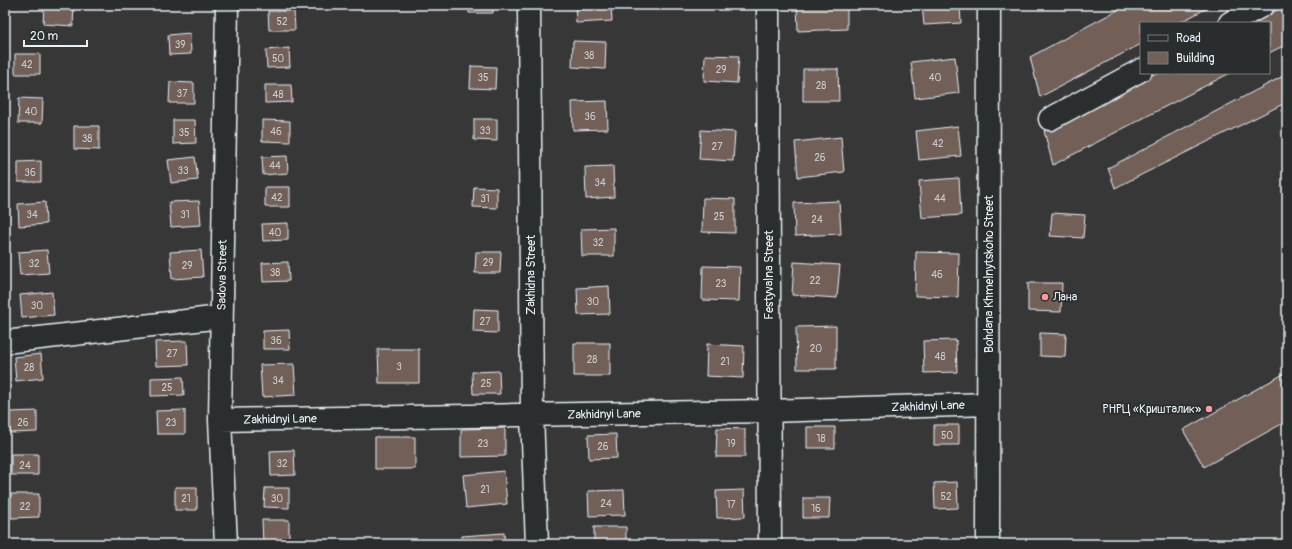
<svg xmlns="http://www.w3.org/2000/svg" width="1292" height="549" viewBox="0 0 1292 549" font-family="Pangolin,sans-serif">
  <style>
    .building { fill: #726159; stroke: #e8f1f8 }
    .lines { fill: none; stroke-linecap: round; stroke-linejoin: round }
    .minor-casing { stroke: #e8f1f8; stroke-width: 25 }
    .minor { stroke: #2a2d2e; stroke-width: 22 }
    .poi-dot { fill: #ff9aa2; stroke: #2a2d2e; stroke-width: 1.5 }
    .labels { text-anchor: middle; stroke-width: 3.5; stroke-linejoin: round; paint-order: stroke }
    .number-label { font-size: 10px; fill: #cacdd0 }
    .street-label { font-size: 12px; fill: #e8f1f8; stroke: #2a2d2e }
    .poi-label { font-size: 12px; fill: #e8f1f8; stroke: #2a2d2e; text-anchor: start }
  </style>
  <rect width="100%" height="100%" fill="#383737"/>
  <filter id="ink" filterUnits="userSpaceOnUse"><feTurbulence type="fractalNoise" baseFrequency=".025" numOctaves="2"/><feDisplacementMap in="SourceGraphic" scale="8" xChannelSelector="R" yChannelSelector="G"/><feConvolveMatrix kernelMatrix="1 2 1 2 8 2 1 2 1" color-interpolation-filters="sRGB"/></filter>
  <g filter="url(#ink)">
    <path class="building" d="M44,5H74L73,26L43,24Z
      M469,5H493V13H469Z
      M575,5H611L612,21L576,23Z
      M704,5H735V8Z
      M797,5H847V29L798,31Z
      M922,5H960L961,23L924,25Z
      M1127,5H1213L1179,23H1141V44L1040,97L1030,57Z
      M1287,5V44L1269,53V23H1252Z
      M268,11H294L295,30H269Z
      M190,33L191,54L169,55L168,35Z
      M573,41L606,42L605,69L572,67Z
      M289,48L290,67L267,68L266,50Z
      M15,54H40V74H15Z
      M705,55L739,56L737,83L704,81Z
      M955,57L959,93L915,98L911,62Z
      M471,66L496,67L495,89L470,88Z
      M803,69H838L839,101H803Z
      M1156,73H1230L1053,165L1044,131Z
      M1287,74V102L1115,188L1108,168Z
      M170,82L194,83V103H169Z
      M265,85H291L292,102L265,103Z
      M19,98L43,99L42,123H18Z
      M607,101L608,129L573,130L572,102Z
      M474,119H497V141L474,140Z
      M173,120H195L196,143L173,144Z
      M262,120L290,121V142L262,141Z
      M74,126H99V150L74,149Z
      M958,126L961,156L919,160L916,131Z
      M701,130L735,132L733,161L699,159Z
      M841,137L844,172L798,177L795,142Z
      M287,156L288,173L263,175L262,157Z
      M195,157L198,180L171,183L168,160Z
      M41,161V182H18V162Z
      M613,166L614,197L586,199L585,167Z
      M959,178L961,215L922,218L919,181Z
      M265,187H290V207H265Z
      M474,187L497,188V208L473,207Z
      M703,198L735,199V233L702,232Z
      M199,201L201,225L171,227L169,202Z
      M839,201L841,234L795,236L794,203Z
      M45,202L46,224L19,226L18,204Z
      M1052,213L1085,215L1083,238L1050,236Z
      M288,223V240L263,241L262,224Z
      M614,228V256H582L581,229Z
      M47,250L49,273L20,275L18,252Z
      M201,250L203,277L172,279L170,252Z
      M476,252H501L500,273H475Z
      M916,252L959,253L958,297L915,296Z
      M288,262L289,281L263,282L262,263Z
      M794,262L840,265L837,298L792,295Z
      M703,266L740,267L739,301L702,300Z
      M1028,283H1062L1061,312L1028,311Z
      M609,286L610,314L578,315L577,288Z
      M52,292L54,315L22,318L20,295Z
      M474,309L498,310V333L473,332Z
      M836,326V369H797L796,327Z
      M289,330L290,349H263V331Z
      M1040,333L1066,334L1065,357L1040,356Z
      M956,340L957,372L924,373L923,341Z
      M187,341L188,365L156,366L155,342Z
      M574,343H610V376H574Z
      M707,344L744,346L743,378L706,376Z
      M378,349H419V383H379Z
      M41,354L43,378L16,381L14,357Z
      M294,364L296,395L262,397L260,365Z
      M499,371L500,394H473L472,372Z
      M1287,372V421L1204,467L1183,430Z
      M183,377L184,395L151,396V378Z
      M185,410V434H157L156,411Z
      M37,411V432L10,433V412Z
      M934,425H959V445H934Z
      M807,427H835V448H807Z
      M505,428V456L461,457V429Z
      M717,428L745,429V457H716Z
      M616,434L617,458L589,459L588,435Z
      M375,437H415V469H375Z
      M294,450L295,475L271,476L270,451Z
      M11,454H38V475H11Z
      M504,471L507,504L466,508L463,475Z
      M957,482L958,508L935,509L934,483Z
      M175,487H197V510H175Z
      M265,488H289V508L264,507Z
      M624,490L625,515L589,516L588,491Z
      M744,490L745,517L717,518L716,491Z
      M11,494H39V517L11,518Z
      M803,498H830L829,518H803Z
      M262,520H289V544H263Z
      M594,527H626V544H594Z
      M504,533L505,544H462V536Z
      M958,541V544H934V542Z"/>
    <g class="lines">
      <defs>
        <path id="minor" d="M529,5L532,415L537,544
          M768,5L770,544
          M1230,23L1263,5
          M1050,119L1141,70
          M5,342L221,317
          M220,420L769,411L988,404
          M226,544L220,420L227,5
          M988,544L989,5"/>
      </defs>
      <use href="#minor" class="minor-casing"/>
      <use href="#minor" class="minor"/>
    </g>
  </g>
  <g class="poi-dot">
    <circle cx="1045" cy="297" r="4"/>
    <circle cx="1209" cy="409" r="4"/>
  </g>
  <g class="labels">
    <g class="number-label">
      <text x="282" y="25">52</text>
      <text x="180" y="48">39</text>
      <text x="589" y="59">38</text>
      <text x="278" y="62">50</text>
      <text x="27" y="68">42</text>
      <text x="721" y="73">29</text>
      <text x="483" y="81">35</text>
      <text x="935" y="81">40</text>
      <text x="821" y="89">28</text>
      <text x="182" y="97">37</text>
      <text x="278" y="98">48</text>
      <text x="31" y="115">40</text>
      <text x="590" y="120">36</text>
      <text x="485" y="134">33</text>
      <text x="276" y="135">46</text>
      <text x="184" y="136">35</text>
      <text x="87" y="142">38</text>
      <text x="938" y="147">42</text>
      <text x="717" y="150">27</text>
      <text x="820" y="161">26</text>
      <text x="275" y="169">44</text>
      <text x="183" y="174">33</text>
      <text x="30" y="176">36</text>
      <text x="600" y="186">34</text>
      <text x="277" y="201">42</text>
      <text x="485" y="202">31</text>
      <text x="940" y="202">44</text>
      <text x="32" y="218">34</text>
      <text x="185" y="218">31</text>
      <text x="719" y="220">25</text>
      <text x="817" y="223">24</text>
      <text x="275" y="236">40</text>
      <text x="598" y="246">32</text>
      <text x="488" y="266">29</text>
      <text x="34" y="267">32</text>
      <text x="187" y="269">29</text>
      <text x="275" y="276">38</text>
      <text x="937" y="278">46</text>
      <text x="815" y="284">22</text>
      <text x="721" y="287">23</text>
      <text x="593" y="305">30</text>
      <text x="37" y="309">30</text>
      <text x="485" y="325">27</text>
      <text x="276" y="344">36</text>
      <text x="816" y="352">20</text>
      <text x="172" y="357">27</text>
      <text x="940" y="360">48</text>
      <text x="592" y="363">28</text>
      <text x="725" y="365">21</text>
      <text x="399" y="370">3</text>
      <text x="29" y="371">28</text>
      <text x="278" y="384">34</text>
      <text x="486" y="387">25</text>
      <text x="167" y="391">25</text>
      <text x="23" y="426">26</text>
      <text x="171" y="426">23</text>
      <text x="947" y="439">50</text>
      <text x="821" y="442">18</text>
      <text x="483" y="447">23</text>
      <text x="731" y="447">19</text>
      <text x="603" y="450">26</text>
      <text x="282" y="467">32</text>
      <text x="25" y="469">24</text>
      <text x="485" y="493">21</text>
      <text x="946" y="500">52</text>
      <text x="186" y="502">21</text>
      <text x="277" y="502">30</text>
      <text x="606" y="507">24</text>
      <text x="731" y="508">17</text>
      <text x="25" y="510">22</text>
      <text x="816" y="512">16</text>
    </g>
    <g class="street-label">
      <text transform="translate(989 274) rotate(-90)" y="4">Bohdana Khmelnytskoho Street</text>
      <text transform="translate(222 275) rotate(-89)" y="4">Sadova Street</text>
      <text transform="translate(531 275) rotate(-90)" y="4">Zakhidna Street</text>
      <text transform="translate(769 275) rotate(-90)" y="4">Festyvalna Street</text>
      <text transform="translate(928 406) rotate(-2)" y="4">Zakhidnyi Lane</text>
      <text transform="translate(604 414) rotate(-1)" y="4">Zakhidnyi Lane</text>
      <text transform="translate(280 419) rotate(-1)" y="4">Zakhidnyi Lane</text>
    </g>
    <g class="poi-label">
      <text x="1053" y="301">Лана</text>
      <text x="1201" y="413" text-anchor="end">РНРЦ «Кришталик»</text>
    </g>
  </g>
  <rect width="1292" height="549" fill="none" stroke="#2a2d2e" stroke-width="20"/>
  <rect x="10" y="10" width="1272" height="529" fill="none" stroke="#e8f1f8" stroke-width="1.5" filter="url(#ink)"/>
  <rect x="1140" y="22" width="130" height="52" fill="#2a2d2e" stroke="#767b7f"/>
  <rect x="1148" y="35" width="20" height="6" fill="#2a2d2e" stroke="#767b7f"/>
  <text x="1176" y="42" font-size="12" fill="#e8f1f8">Road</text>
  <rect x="1148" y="52" width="20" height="12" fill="#726159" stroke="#767b7f"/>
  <text x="1176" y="62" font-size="12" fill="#e8f1f8">Building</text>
  <path d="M24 40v6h63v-6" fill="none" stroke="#e8f1f8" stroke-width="2"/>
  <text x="30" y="40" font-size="12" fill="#e8f1f8" stroke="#2a2d2e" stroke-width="3" paint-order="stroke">20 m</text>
</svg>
